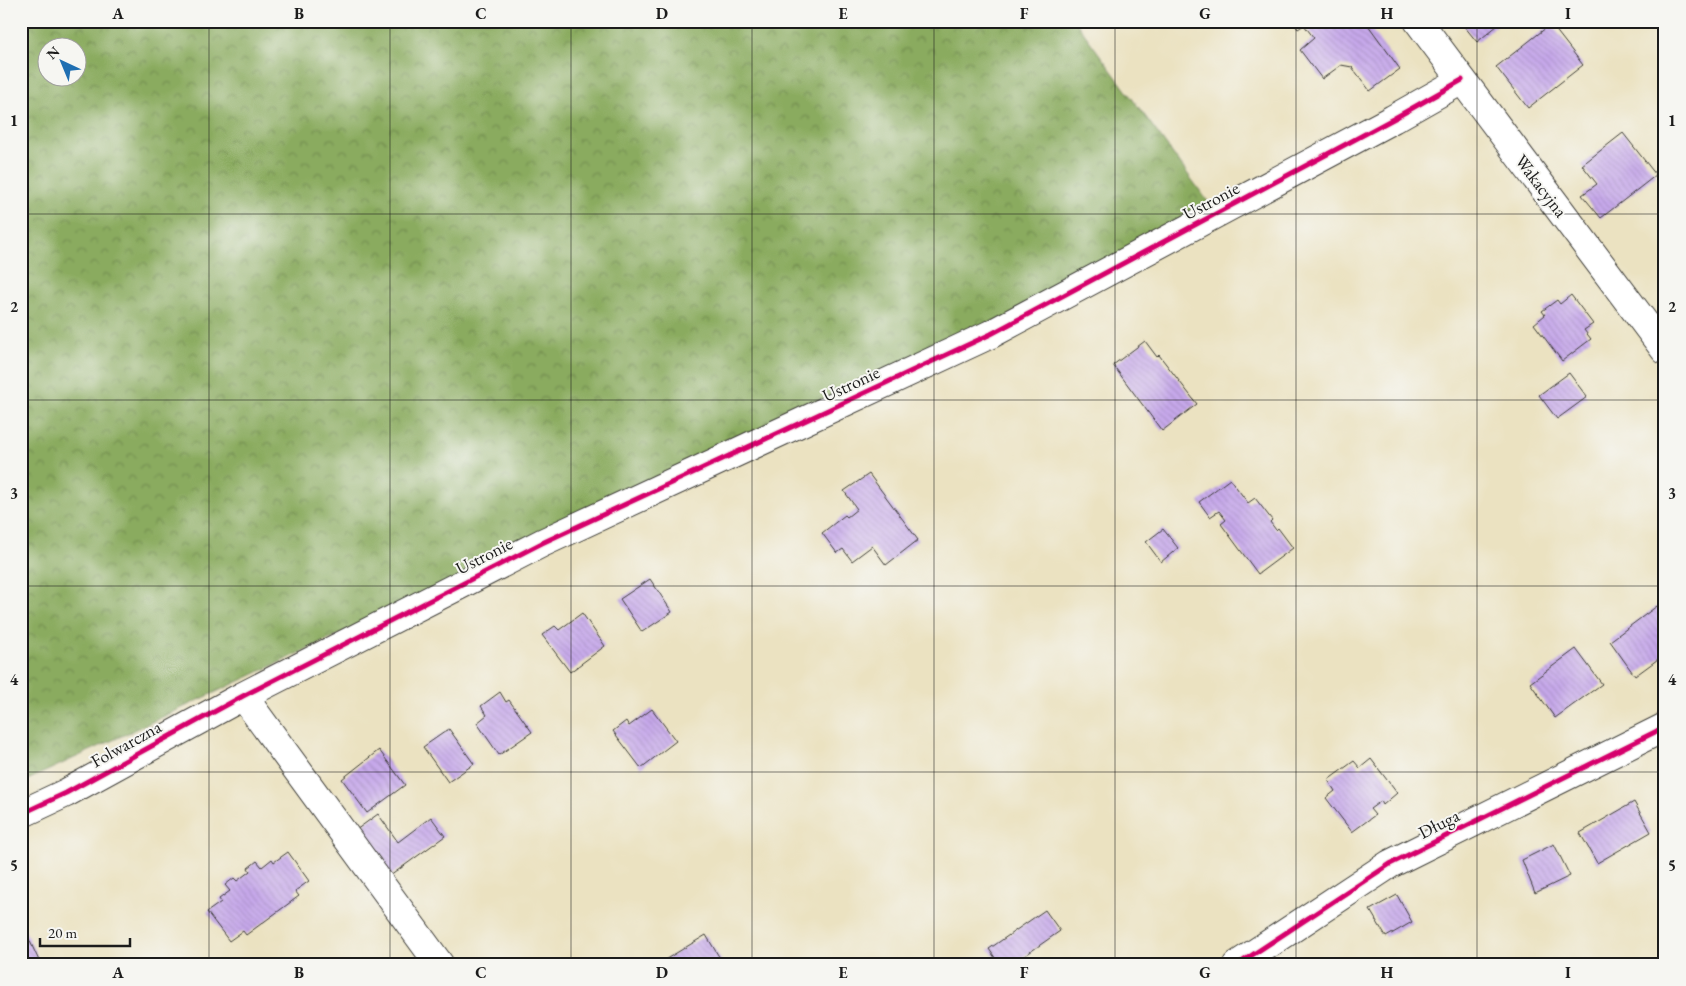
<svg xmlns="http://www.w3.org/2000/svg" width="1686" height="986" viewBox="0 0 1686 986" font-family="'EB Garamond',serif">
  <style>
    .forest { fill: url(#forest-crowns); stroke: #53643e; fill-rule: evenodd }
    .building { fill: url(#building-back-hatch) }
    .lines { fill: none; stroke-linecap: round; stroke-linejoin: round }
    .minor-casing { stroke: #3b3a35; stroke-width: 30 }
    .minor { stroke: #fff; stroke-width: 28 }
    .cycleway-casing { stroke: #f6f6f2; stroke-width: 8 }
    .cycleway { stroke: #d6006c; stroke-width: 5 }
    .grid { fill: none; stroke: #1c1c1c; stroke-width: 1; stroke-opacity: 0.55 }
    .labels { text-anchor: middle; stroke-width: 4; stroke-linejoin: round; paint-order: stroke }
    .street-label { font-size: 18px; fill: #1c1c1c; stroke: #f6f6f2 }
    .neatline { fill: none; stroke: #1c1c1c; stroke-width: 2 }
    .grid-label { font-size: 16px; text-anchor: middle; font-weight: bold; fill: #1c1c1c }
  </style>
  <defs>
    <pattern id="forest-crowns" width="20" height="18" patternUnits="userSpaceOnUse" patternTransform="scale(1.25)"><rect width="20" height="18" fill="#8aab5f"/><path d="M2 6a3 3 0 1 1 6 0M12 15a3 3 0 1 1 6 0" fill="none" stroke="#708a4e"/></pattern>
    <pattern id="building-back-hatch" width="6" height="6" patternUnits="userSpaceOnUse" patternTransform="scale(1.25)"><rect width="6" height="6" fill="#c6a8ea"/><path d="M-1 5l2 2M0 0l6 6M5-1l2 2" fill="none" stroke="#aa90c8"/></pattern>
  </defs>
  <rect width="100%" height="100%" fill="#f6f6f2"/>
  <filter id="ink" filterUnits="userSpaceOnUse"><feTurbulence type="fractalNoise" baseFrequency=".02" numOctaves="2"/><feDisplacementMap in="SourceGraphic" scale="10" xChannelSelector="R" yChannelSelector="G"/><feConvolveMatrix kernelMatrix="1 2 1 2 8 2 1 2 1" color-interpolation-filters="sRGB"/></filter>
  <filter id="wash" filterUnits="userSpaceOnUse"><feTurbulence type="fractalNoise" baseFrequency=".0096" numOctaves="4" result="noise"/><feDisplacementMap in="SourceGraphic" scale="20" xChannelSelector="R" yChannelSelector="G"/><feGaussianBlur stdDeviation="1.12" result="paint"/><feColorMatrix in="noise" values="0 0 0 0 0 0 0 0 0 0 0 0 0 0 0 0 0 1.4 0 .05"/><feComposite in="paint" operator="in"/></filter>
  <g filter="url(#wash)">
    <rect width="100%" height="100%" fill="#ebe2c1"/>
    <path class="forest" d="M21,21H1075L1223,222L21,783ZM48,48H78V78H48Z"/>
    <g id="blocks">
      <path class="building" d="M1292,21H1339L1368,25L1400,69L1370,91L1352,67L1341,65L1322,79L1300,50L1314,38L1304,25L1298,29Z
        M1460,21H1503L1477,42Z
        M1551,24L1583,65L1528,108L1496,67Z
        M1623,133L1656,175L1601,218L1582,195L1597,184L1582,165Z
        M1571,295L1593,324L1584,330L1591,339L1562,361L1534,324L1545,315L1542,311L1557,300L1560,304Z
        M1145,341L1157,357L1159,355L1197,404L1162,431L1113,365Z
        M1569,373L1587,397L1557,419L1539,395Z
        M869,474L918,540L886,565L872,546L852,561L843,549L837,553L822,533L845,515L847,517L857,509L844,491Z
        M1230,479L1248,503L1255,498L1272,520L1270,522L1276,530L1278,528L1293,548L1258,574L1221,524L1226,520L1219,511L1210,517L1199,502Z
        M1163,529L1178,548L1161,562L1146,542Z
        M650,579L672,612L642,632L620,599Z
        M1657,606L1665,616V654L1635,676L1610,641Z
        M582,613L605,646L570,672L542,635L555,626L559,630Z
        M1576,649L1602,684L1555,718L1530,683Z
        M500,692L506,702L509,700L532,732L499,755L477,723L487,715L481,706Z
        M652,709L676,741L641,768L613,731L626,721L629,726Z
        M449,729L474,764L448,782L423,747Z
        M379,750L405,785L367,813L342,779Z
        M1371,759L1397,793L1383,805L1381,801L1370,809L1375,815L1352,832L1326,798L1335,791L1328,780L1354,761L1360,768Z
        M1634,802L1651,832L1597,863L1580,833Z
        M378,814L398,842L431,817L445,836L390,876L356,830Z
        M1554,844L1570,876L1535,893L1522,860Z
        M288,852L309,881L295,891L299,896L246,935L243,931L229,941L207,912L221,902L219,899L230,891L225,885L234,878L237,881L250,871L248,868L257,861L262,867L272,859L274,862Z
        M1397,895L1412,922L1386,937L1370,910Z
        M1045,910L1060,931L1020,959L1024,965H1000L989,949Z
        M21,922L41,965H21Z
        M706,935L724,965H665L663,961Z"/>
    </g>
  </g>
  <g filter="url(#ink)">
    <use href="#blocks" fill-opacity="0" stroke="#3b3a35" stroke-width="1"/>
    <g class="lines">
      <defs>
        <path id="minor" d="M1418,21L1665,350
          M243,696L440,965
          M21,814L66,793L243,696L542,543L991,334L1393,119L1462,80
          M1237,965L1390,864L1665,727"/>
      </defs>
      <use href="#minor" class="minor-casing"/>
      <use href="#minor" class="minor"/>
      <defs>
        <path id="cycleway" d="M21,814L66,793L243,696L542,543L991,334L1393,119L1462,80
          M1237,965L1390,864L1665,727"/>
      </defs>
      <use href="#cycleway" class="cycleway-casing"/>
      <use href="#cycleway" class="cycleway"/>
    </g>
  </g>
  <path class="grid" d="M209,21V965M390,21V965M571,21V965M752,21V965M934,21V965M1115,21V965M1296,21V965M1477,21V965M21,214H1665M21,400H1665M21,586H1665M21,772H1665"/>
  <g class="labels">
    <g class="street-label">
      <text transform="translate(1541 186) rotate(53)" y="6">Wakacyjna</text>
      <text transform="translate(1211 201) rotate(-28)" y="6">Ustronie</text>
      <text transform="translate(851 384) rotate(-25)" y="6">Ustronie</text>
      <text transform="translate(484 556) rotate(-27)" y="6">Ustronie</text>
      <text transform="translate(126 744) rotate(-29)" y="6">Folwarczna</text>
      <text transform="translate(1439 824) rotate(-27)" y="6">Długa</text>
    </g>
  </g>
  <rect width="1686" height="986" fill="none" stroke="#f6f6f2" stroke-width="55"/>
  <g transform="translate(62 62) rotate(316)"><circle r="24" fill="#f6f6f2" stroke="#9f9f9c"/>
  <path d="M0-4L9 19L0 12L-9 19Z" fill="#1f6fb2"/>
  <text y="-8" font-size="14" font-weight="bold" text-anchor="middle" fill="#1c1c1c">N</text>
  </g>
  <path d="M40 938v8h90v-8" fill="none" stroke="#1c1c1c" stroke-width="2.5"/>
  <text x="48" y="938" font-size="15" fill="#1c1c1c" stroke="#f6f6f2" stroke-width="4" paint-order="stroke">20 m</text>
  <rect x="28" y="28" width="1630" height="930" class="neatline"/>
  <g class="grid-label">
    <text x="118" y="19">A</text>
    <text x="299" y="19">B</text>
    <text x="481" y="19">C</text>
    <text x="662" y="19">D</text>
    <text x="843" y="19">E</text>
    <text x="1024" y="19">F</text>
    <text x="1205" y="19">G</text>
    <text x="1387" y="19">H</text>
    <text x="1568" y="19">I</text>
    <text x="14" y="126">1</text>
    <text x="1672" y="126">1</text>
    <text x="14" y="312">2</text>
    <text x="1672" y="312">2</text>
    <text x="14" y="499">3</text>
    <text x="1672" y="499">3</text>
    <text x="14" y="685">4</text>
    <text x="1672" y="685">4</text>
    <text x="14" y="871">5</text>
    <text x="1672" y="871">5</text>
    <text x="118" y="978">A</text>
    <text x="299" y="978">B</text>
    <text x="481" y="978">C</text>
    <text x="662" y="978">D</text>
    <text x="843" y="978">E</text>
    <text x="1024" y="978">F</text>
    <text x="1205" y="978">G</text>
    <text x="1387" y="978">H</text>
    <text x="1568" y="978">I</text>
  </g>
</svg>
